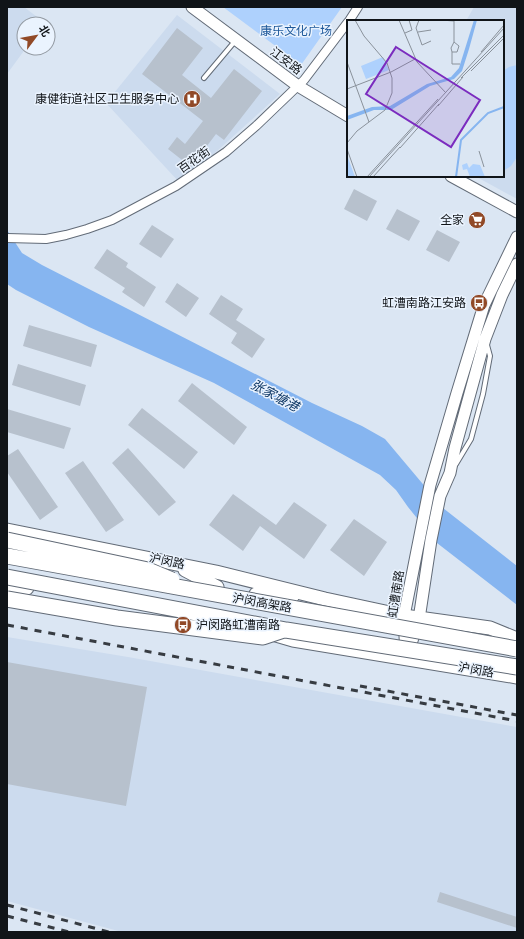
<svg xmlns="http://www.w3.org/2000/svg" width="524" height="939" viewBox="0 0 524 939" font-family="'Varela Round','Noto Sans SC',sans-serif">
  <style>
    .built { fill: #ccdbee }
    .green { fill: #aed1fd }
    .water { fill: #86b5f0 }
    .building { fill: #b7c1cd }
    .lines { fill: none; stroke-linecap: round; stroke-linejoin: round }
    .lane-casing { stroke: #626b77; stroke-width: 6 }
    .street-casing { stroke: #626b77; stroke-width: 10 }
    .secondary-casing { stroke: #626b77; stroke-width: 13 }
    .primary-casing { stroke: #626b77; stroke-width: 15 }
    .lane { stroke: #fff; stroke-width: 4 }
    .street { stroke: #fff; stroke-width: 8 }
    .secondary { stroke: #fff; stroke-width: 11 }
    .primary { stroke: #fff; stroke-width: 13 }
    .rail { stroke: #373c42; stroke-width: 3; stroke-dasharray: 7 7; stroke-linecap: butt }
    .highway-bridge-casing { stroke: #626b77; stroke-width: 17; stroke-linecap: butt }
    .highway-bridge { stroke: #fff; stroke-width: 15 }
    .labels { text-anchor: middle; stroke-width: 3; stroke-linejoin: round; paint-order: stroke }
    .park-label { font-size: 12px; fill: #1d589a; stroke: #eaf3fe }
    .street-label { font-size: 12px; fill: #101418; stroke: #eaf3fe }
    .poi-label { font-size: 12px; fill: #101418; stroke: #eaf3fe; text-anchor: end }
    .water-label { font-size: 13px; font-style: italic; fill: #0e3765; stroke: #eaf3fe }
    .inset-river { fill: none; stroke: #86b5f0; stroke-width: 2 }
    .inset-road { fill: none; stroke: #8a929b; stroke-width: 1 }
    .view { fill: #7b2cbf; fill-opacity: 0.15; stroke: #7b2cbf; stroke-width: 2 }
    .inset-edge { fill: none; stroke: #101418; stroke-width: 2 }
  </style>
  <rect width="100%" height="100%" fill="#dbe6f3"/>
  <path class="built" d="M7,7H24L45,23L44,24H24V48H26L7,74Z
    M474,7H517V199L475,176H503V21H466Z
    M177,15L280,94L186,179L179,182L106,103Z
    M7,637L128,657L517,727V932H122L7,901Z"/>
  <path class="green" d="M223,7H342L301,65Z
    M517,65V157L511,166L503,171V71L509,67Z"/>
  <path class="water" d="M7,230L22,253L42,265L312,403L362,426L385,439L443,508L517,566V605L437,543L408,507L396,490L380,475L214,383L89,327L16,290L7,284Z"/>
  <path class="building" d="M177,28L203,48L182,75L211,98L234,69L262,91L224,140L216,134L191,167L168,149L177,137L185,144L203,121L142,74Z
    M354,189L377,201L367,221L344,209Z
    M397,209L420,221L409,241L386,229Z
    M152,225L174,239L161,258L139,244Z
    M437,230L460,242L449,262L426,250Z
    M107,249L128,263L126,267L156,287L144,307L122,292L125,288L94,268Z
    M177,283L199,298L186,317L165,302Z
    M221,295L243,309L236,320L265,339L252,358L231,343L237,333L209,314Z
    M29,325L97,345L91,367L23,346Z
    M18,364L86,385L80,406L12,385Z
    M192,383L247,427L234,445L178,401Z
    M142,408L198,452L184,469L128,425Z
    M7,409L71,428L64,449L7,432Z
    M128,448L176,502L159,516L112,463Z
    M18,449L58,507L40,520L7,472V456Z
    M83,461L124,520L106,532L65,473Z
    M233,494L276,525L294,502L327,525L304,559L260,526L243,551L209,525Z
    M354,519L387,542L364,576L330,550Z
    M7,662L147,687L126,806L7,784Z
    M440,892L517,917V928L437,902Z"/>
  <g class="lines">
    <defs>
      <path id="lane" d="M204,78L236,40
        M456,464L471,439L483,394L490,356L487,345"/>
      <path id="street" d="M349,21L358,7
        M7,238L46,239L66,235L87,229L112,220L176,186L226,152L256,126L304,80L348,22"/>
      <path id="secondary" d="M192,7L298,86L348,116
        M451,176L517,212
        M408,653L419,619L431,540L440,496L450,473L455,448L485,339L502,295L517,264
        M406,656L404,616L430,485L457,393L484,305L517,237"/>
      <path id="primary" d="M7,530L216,572L325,599L404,616L490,628L517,639
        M185,570L217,587
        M7,585L27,588
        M256,594L292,597
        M269,633L293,640L517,677"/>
    </defs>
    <use href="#lane" class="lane-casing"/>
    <use href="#street" class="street-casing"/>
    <use href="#secondary" class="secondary-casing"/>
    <use href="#primary" class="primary-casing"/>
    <use href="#lane" class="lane"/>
    <use href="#street" class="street"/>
    <use href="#secondary" class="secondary"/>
    <use href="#primary" class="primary"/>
    <path class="rail" d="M7,625L517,721
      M360,686L517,715
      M7,905L109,932
      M7,916L69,932"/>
    <defs>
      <path id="highway-bridge" d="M7,540L148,570L172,580
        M7,556L517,649
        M7,577L286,630L517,667
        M7,599L117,618L263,637L284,630"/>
    </defs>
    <use href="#highway-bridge" class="highway-bridge-casing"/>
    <use href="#highway-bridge" class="highway-bridge"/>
  </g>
  <defs>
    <symbol id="hospital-disc" viewBox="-11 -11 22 22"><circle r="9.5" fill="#914927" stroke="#eaf3fe"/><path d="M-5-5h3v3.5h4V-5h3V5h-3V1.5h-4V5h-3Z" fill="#fff"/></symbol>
    <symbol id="supermarket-disc" viewBox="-11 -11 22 22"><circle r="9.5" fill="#914927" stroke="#eaf3fe"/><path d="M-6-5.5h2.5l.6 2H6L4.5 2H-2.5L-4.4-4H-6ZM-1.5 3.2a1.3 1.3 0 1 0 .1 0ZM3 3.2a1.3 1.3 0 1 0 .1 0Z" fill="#fff"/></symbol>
    <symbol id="bus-disc" viewBox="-11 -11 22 22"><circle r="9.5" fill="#914927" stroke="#eaf3fe"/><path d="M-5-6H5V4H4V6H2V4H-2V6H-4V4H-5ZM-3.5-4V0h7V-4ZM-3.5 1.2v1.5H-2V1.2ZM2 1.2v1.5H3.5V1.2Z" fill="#fff"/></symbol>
  </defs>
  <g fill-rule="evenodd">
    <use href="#hospital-disc" x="182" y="89" width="20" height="20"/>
    <use href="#supermarket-disc" x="467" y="210" width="20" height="20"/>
    <use href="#bus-disc" x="469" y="293" width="20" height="20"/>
    <use href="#bus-disc" x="173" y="615" width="20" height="20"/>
  </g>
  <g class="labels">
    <g class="park-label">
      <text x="296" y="35">康乐文化广场</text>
    </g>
    <g class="street-label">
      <text transform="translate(286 61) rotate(37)" y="4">江安路</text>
      <text transform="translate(194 160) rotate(-35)" y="4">百花街</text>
      <text transform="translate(167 561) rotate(12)" y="4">沪闵路</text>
      <text transform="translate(396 594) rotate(-81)" y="4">虹漕南路</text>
      <text transform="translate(262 603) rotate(10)" y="4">沪闵高架路</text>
      <text transform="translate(476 670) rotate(10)" y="4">沪闵路</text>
    </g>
    <g class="poi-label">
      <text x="179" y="103">康健街道社区卫生服务中心</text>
      <text x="464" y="224">全家</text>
      <text x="466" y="307">虹漕南路江安路</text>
      <text x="196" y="629" text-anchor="start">沪闵路虹漕南路</text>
    </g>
    <g class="water-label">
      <text transform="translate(275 395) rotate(28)" y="5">张家塘港</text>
    </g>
  </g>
  <g transform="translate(347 20)">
    <rect width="157" height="157" fill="#dbe6f3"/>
    <path d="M36,37L42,50L19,59L14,46ZM0,135L8,157H0ZM120,143L122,148L126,144L133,145L138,157H123L120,149L116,150L115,145Z" fill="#aed1fd"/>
    <path d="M127,0H130L122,29L115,51L107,59L83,66L44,90H27L0,100V96L25,87L43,86L80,64L104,57L112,48Z" fill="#86b5f0"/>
    <path class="inset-river" d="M109,157L114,120L141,93L157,87"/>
    <path class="inset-road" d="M52,0L70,42L99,73M72,0L69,8L75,25L84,21M94,0L107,1M107,1V22L104,28L105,32H110L112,26L107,22M71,12L84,10M58,13L65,10L62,0M105,32V44H113M134,32L157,5M0,42L22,102M124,51L157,18M114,58L157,15M0,69L44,52L68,39M91,86L116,57M0,123L10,111L38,90L45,73V58L40,43L17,16L8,0M53,128L92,84M0,129L10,157M132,131L137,147M20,157L91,79M22,157L157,8M26,157L53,127"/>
    <path class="view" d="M49,27L133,80L104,127L19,74Z"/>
    <rect width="157" height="157" class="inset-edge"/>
  </g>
  <rect width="524" height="939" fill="none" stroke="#101418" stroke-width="16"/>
  <g transform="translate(36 36) rotate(58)"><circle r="19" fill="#eaf3fe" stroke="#939aa2"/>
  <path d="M0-3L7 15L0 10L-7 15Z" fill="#914927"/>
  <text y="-6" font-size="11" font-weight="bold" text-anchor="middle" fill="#101418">北</text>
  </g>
</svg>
